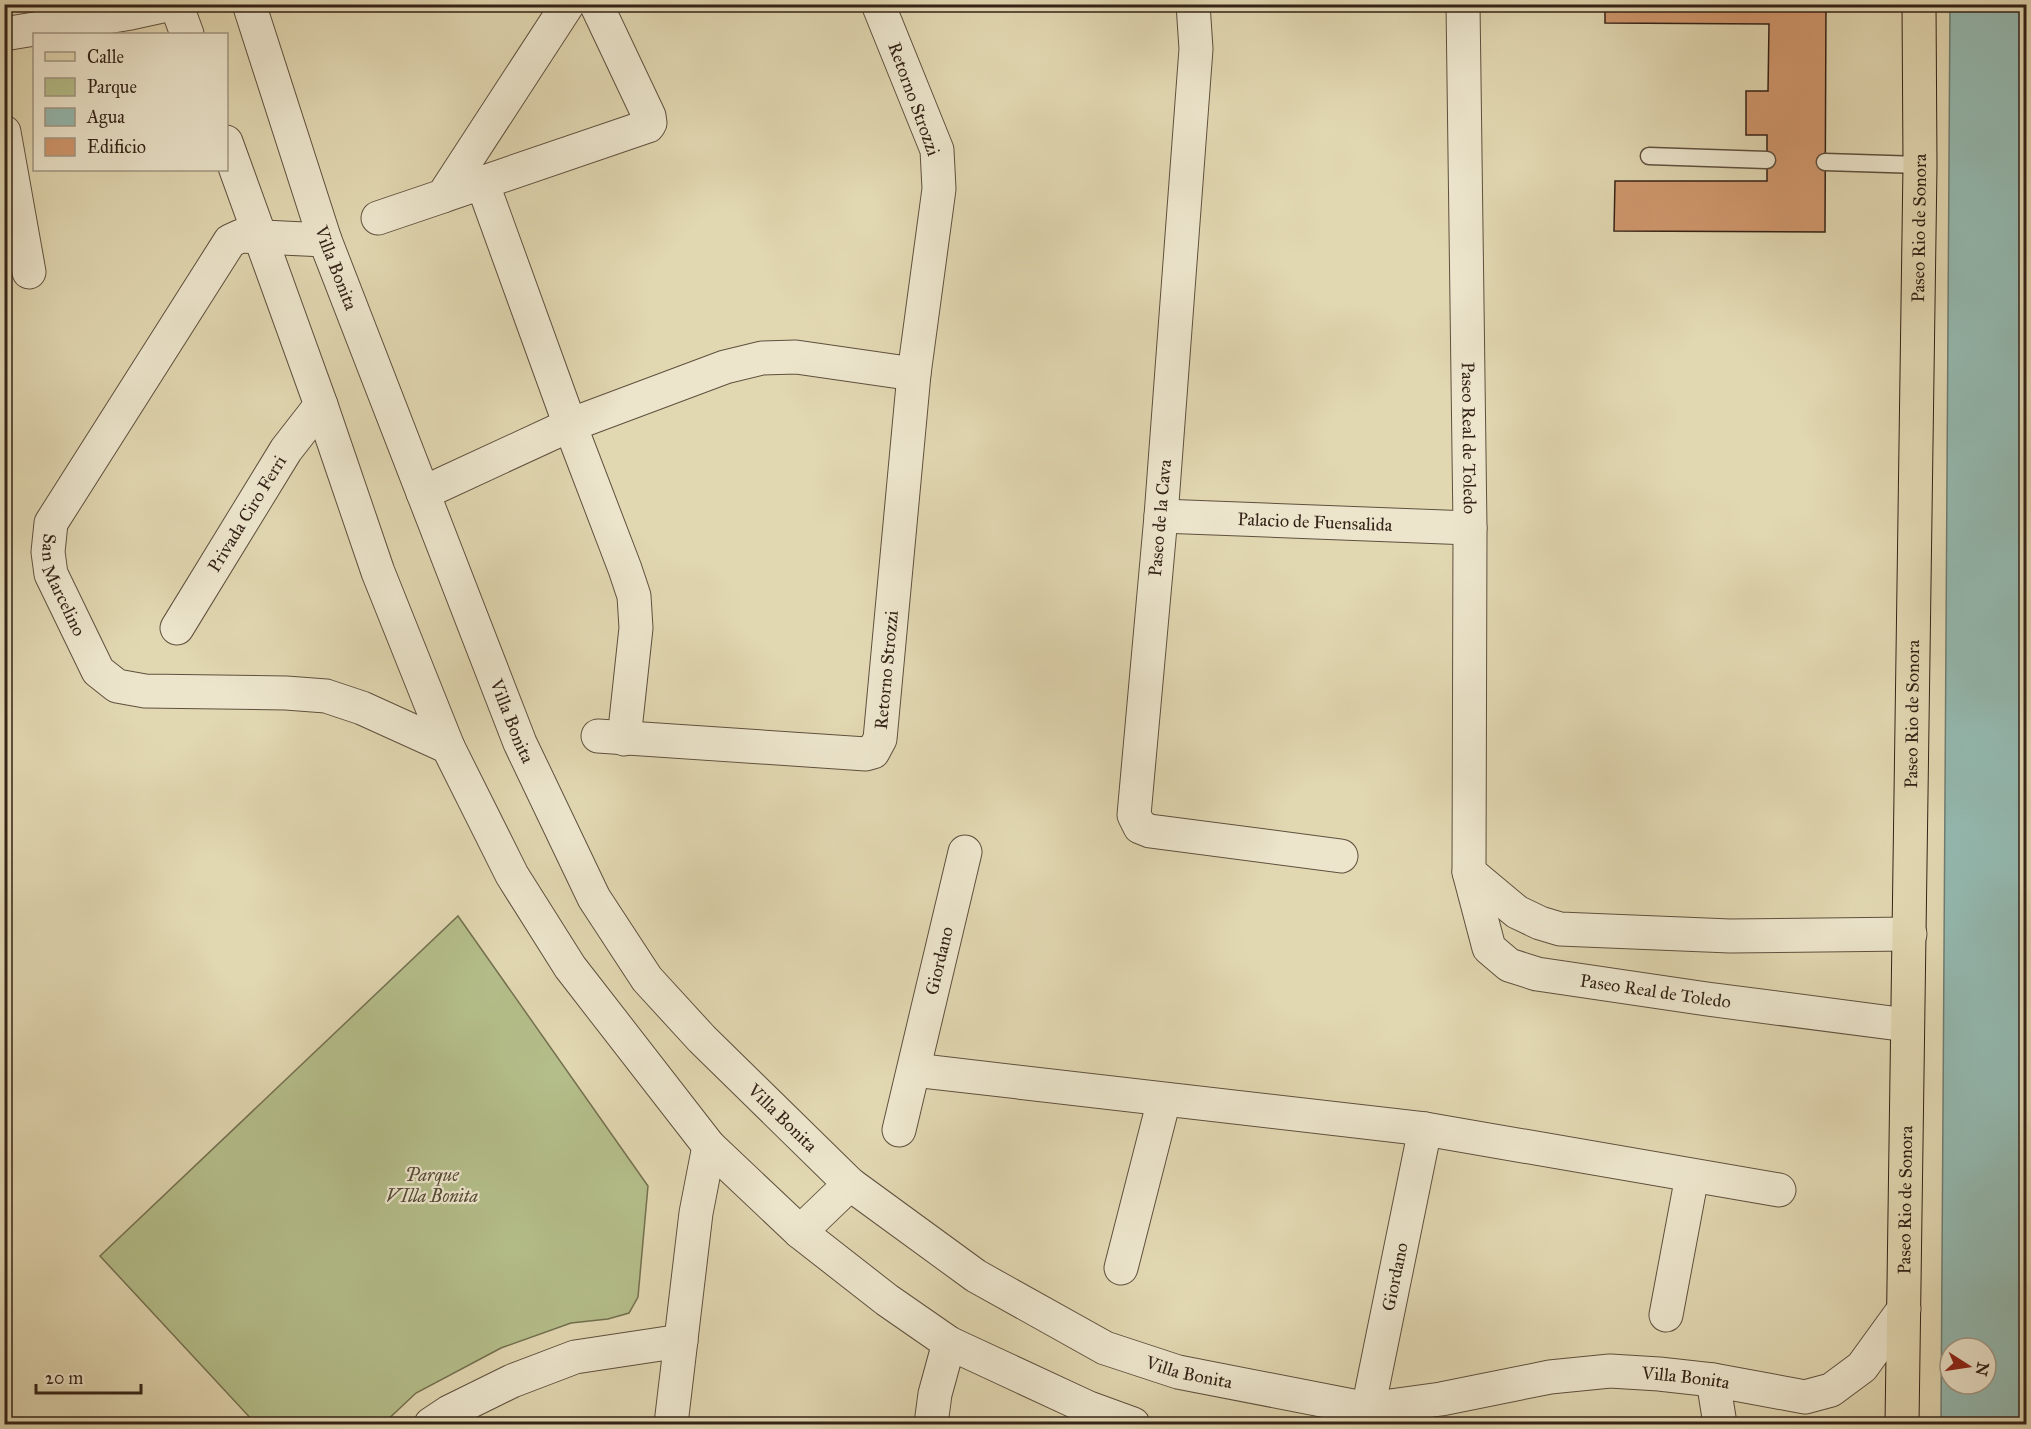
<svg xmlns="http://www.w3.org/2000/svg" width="2031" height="1429" viewBox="0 0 2031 1429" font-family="'IM FELL Great Primer',serif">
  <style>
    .green { fill: #b4be8a; stroke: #747050; stroke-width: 1.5 }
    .water { fill: #94b9b0; stroke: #6e7d73; stroke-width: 1.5; fill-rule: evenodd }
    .building { fill: #d0976d; stroke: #342317; stroke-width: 1.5 }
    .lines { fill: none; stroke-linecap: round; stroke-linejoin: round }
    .service-casing { stroke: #5f503e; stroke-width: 19 }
    .minor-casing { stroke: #5f503e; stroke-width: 35 }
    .tertiary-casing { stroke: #5f503e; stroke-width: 35 }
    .primary-casing { stroke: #342317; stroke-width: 35 }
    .service { stroke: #ece5cc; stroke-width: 16 }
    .minor { stroke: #ece5cc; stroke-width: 33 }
    .tertiary { stroke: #ece5cc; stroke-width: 33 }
    .primary { stroke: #e1d7b1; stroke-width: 33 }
    .labels { text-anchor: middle; stroke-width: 4.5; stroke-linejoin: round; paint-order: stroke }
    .street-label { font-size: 18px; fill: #342317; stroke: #ece5cc }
    .park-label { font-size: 18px; font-style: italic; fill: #544a34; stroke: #ece5cc }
  </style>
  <rect width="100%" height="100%" fill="#e1d7b1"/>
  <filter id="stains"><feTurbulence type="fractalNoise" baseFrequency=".00333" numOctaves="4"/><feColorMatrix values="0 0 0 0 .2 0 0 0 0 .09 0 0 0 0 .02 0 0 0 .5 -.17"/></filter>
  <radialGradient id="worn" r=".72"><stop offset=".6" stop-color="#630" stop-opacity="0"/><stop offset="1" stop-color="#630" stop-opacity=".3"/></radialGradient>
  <path class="green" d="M458,916L648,1186L638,1297L629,1313L608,1319L571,1323L501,1348L416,1393L383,1424H256L100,1256Z"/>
  <path class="water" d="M1950,5H2026V1424H1941ZM1950,1348H1986V1384H1950Z"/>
  <path class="building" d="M1605,4H1826L1825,232L1614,231L1615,181H1767V135H1746V91H1768L1769,24L1605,23Z"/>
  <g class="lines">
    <defs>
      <path id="service" d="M1649,156L1767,160
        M1825,162L1920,165"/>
      <g id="minor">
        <path d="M1193,4L1196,49L1161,516L1134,815L1140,827L1150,831L1341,856"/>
        <path id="s1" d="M1463,4L1470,528L1469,872L1489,948L1509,965L1537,974L1707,999L1907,1025"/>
        <path d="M4,34L131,13L172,4"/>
        <path d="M4,132L29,272"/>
        <path d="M482,182L570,425L625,569L634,596L636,628L624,739"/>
        <path d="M443,196L648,126L650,123L649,116L596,4"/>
        <path d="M378,218L443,196L568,4"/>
        <path id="s2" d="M325,240L241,236L230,241L51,523L48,552L51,574L98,671L117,686L145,691L286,693L326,696L362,708L448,747"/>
        <path d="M423,493L570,425L725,367L762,358L796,357L914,374"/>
        <path id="s3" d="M1161,516L1470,528"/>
        <path id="s4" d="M177,628L286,450L321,405"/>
        <path id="s5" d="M598,736L866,754L873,752L880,739L914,374L939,189L937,150L878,4"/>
        <path d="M1469,872L1517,912L1540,923L1560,929L1730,936L1910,934"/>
        <path d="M914,1070L1425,1129L1779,1190"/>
        <path id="s6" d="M899,1130L965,852"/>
        <path d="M1121,1268L1164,1100"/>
        <path d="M1666,1315L1692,1176"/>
        <path d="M1713,1380L1720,1424"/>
        <path d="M431,1424L449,1412L512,1381L575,1357L681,1341"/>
        <path d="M671,1424L696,1213L709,1146"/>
        <path d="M931,1424L935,1394L949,1343"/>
        <path id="s7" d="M1368,1424V1409L1425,1129"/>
      </g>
      <g id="tertiary">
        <path d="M176,4L187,34"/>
        <path id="s8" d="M249,4L325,240L520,743L594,898L647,979L702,1039L850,1184L976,1276L1105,1348L1178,1372L1368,1409L1441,1399L1550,1377L1610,1371L1659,1374L1713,1380L1805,1397L1831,1390L1862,1367L1904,1309"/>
        <path d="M226,142L321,405L378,572L448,747L512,875L570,967L709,1146L800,1232L887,1300L949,1343L1089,1408L1133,1424"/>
        <path d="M800,1232L850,1184"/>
      </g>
      <g id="primary">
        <path id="s9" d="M1902,1424L1920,165L1919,4"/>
      </g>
    </defs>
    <use href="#service" class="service-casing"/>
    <use href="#minor" class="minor-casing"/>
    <use href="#tertiary" class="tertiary-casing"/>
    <use href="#primary" class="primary-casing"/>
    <use href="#service" class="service"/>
    <use href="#minor" class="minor"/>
    <use href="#tertiary" class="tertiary"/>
    <use href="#primary" class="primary"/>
  </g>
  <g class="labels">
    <g class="street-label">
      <text transform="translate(914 99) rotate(70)" y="6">Retorno Strozzi</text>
      <text dy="6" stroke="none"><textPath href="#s9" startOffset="1196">Paseo Rio de Sonora</textPath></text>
      <text dy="6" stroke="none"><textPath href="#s8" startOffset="278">Villa Bonita</textPath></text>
      <text dy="6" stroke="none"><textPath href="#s1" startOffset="434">Paseo Real de Toledo</textPath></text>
      <text dy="6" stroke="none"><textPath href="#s4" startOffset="134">Privada Ciro Ferri</textPath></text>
      <text transform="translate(1160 518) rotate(-85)" y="6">Paseo de la Cava</text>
      <text dy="6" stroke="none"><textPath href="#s3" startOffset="154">Palacio de Fuensalida</textPath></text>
      <text dy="6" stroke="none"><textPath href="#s2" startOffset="495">San Marcelino</textPath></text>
      <text dy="6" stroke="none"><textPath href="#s5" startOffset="360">Retorno Strozzi</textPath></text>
      <text dy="6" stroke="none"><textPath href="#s9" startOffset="710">Paseo Rio de Sonora</textPath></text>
      <text dy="6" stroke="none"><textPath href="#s8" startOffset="764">Villa Bonita</textPath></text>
      <text dy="6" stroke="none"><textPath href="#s6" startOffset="174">Giordano</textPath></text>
      <text dy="6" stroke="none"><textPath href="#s1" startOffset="1122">Paseo Real de Toledo</textPath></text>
      <text dy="6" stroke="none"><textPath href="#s8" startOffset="1250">Villa Bonita</textPath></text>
      <text dy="6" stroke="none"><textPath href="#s9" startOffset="224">Paseo Rio de Sonora</textPath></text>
      <text dy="6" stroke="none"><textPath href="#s7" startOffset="150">Giordano</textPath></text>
      <text dy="6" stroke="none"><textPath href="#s8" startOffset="1736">Villa Bonita</textPath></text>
      <text dy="6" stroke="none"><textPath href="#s8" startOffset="2240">Villa Bonita</textPath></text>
    </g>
    <g class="park-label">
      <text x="432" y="1181">Parque<tspan x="432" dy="21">VIlla Bonita</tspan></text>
    </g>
  </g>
  <rect width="2031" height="1429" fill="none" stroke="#e1d7b1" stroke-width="24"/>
  <rect x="6" y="6" width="2019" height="1417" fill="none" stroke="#342317" stroke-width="3"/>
  <rect x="12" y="12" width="2007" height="1405" fill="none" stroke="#342317" stroke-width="1.5"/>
  <rect x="33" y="33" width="195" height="138" fill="#ece5cc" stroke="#a29784" stroke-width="1.5"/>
  <rect x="45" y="52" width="30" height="9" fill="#e1d7b1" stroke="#a29784" stroke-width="1.5"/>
  <text x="87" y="63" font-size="18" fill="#342317">Calle</text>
  <rect x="45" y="78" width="30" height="18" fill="#b4be8a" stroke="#a29784" stroke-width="1.5"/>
  <text x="87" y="93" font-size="18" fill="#342317">Parque</text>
  <rect x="45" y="108" width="30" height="18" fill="#94b9b0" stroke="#a29784" stroke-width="1.5"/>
  <text x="87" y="123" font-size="18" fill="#342317">Agua</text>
  <rect x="45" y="138" width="30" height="18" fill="#d0976d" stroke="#a29784" stroke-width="1.5"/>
  <text x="87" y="153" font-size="18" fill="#342317">Edificio</text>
  <g transform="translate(1968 1366) rotate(102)"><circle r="28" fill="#ece5cc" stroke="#a29784" stroke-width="1.5"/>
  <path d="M0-4.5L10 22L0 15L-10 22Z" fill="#8f2418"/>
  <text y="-9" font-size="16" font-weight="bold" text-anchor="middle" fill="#342317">N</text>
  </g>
  <path d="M36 1384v9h105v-9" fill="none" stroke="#342317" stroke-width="3"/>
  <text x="45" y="1384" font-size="18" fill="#342317" stroke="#ece5cc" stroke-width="4.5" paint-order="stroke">20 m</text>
  <rect width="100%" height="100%" filter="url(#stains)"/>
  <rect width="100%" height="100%" fill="url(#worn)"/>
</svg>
